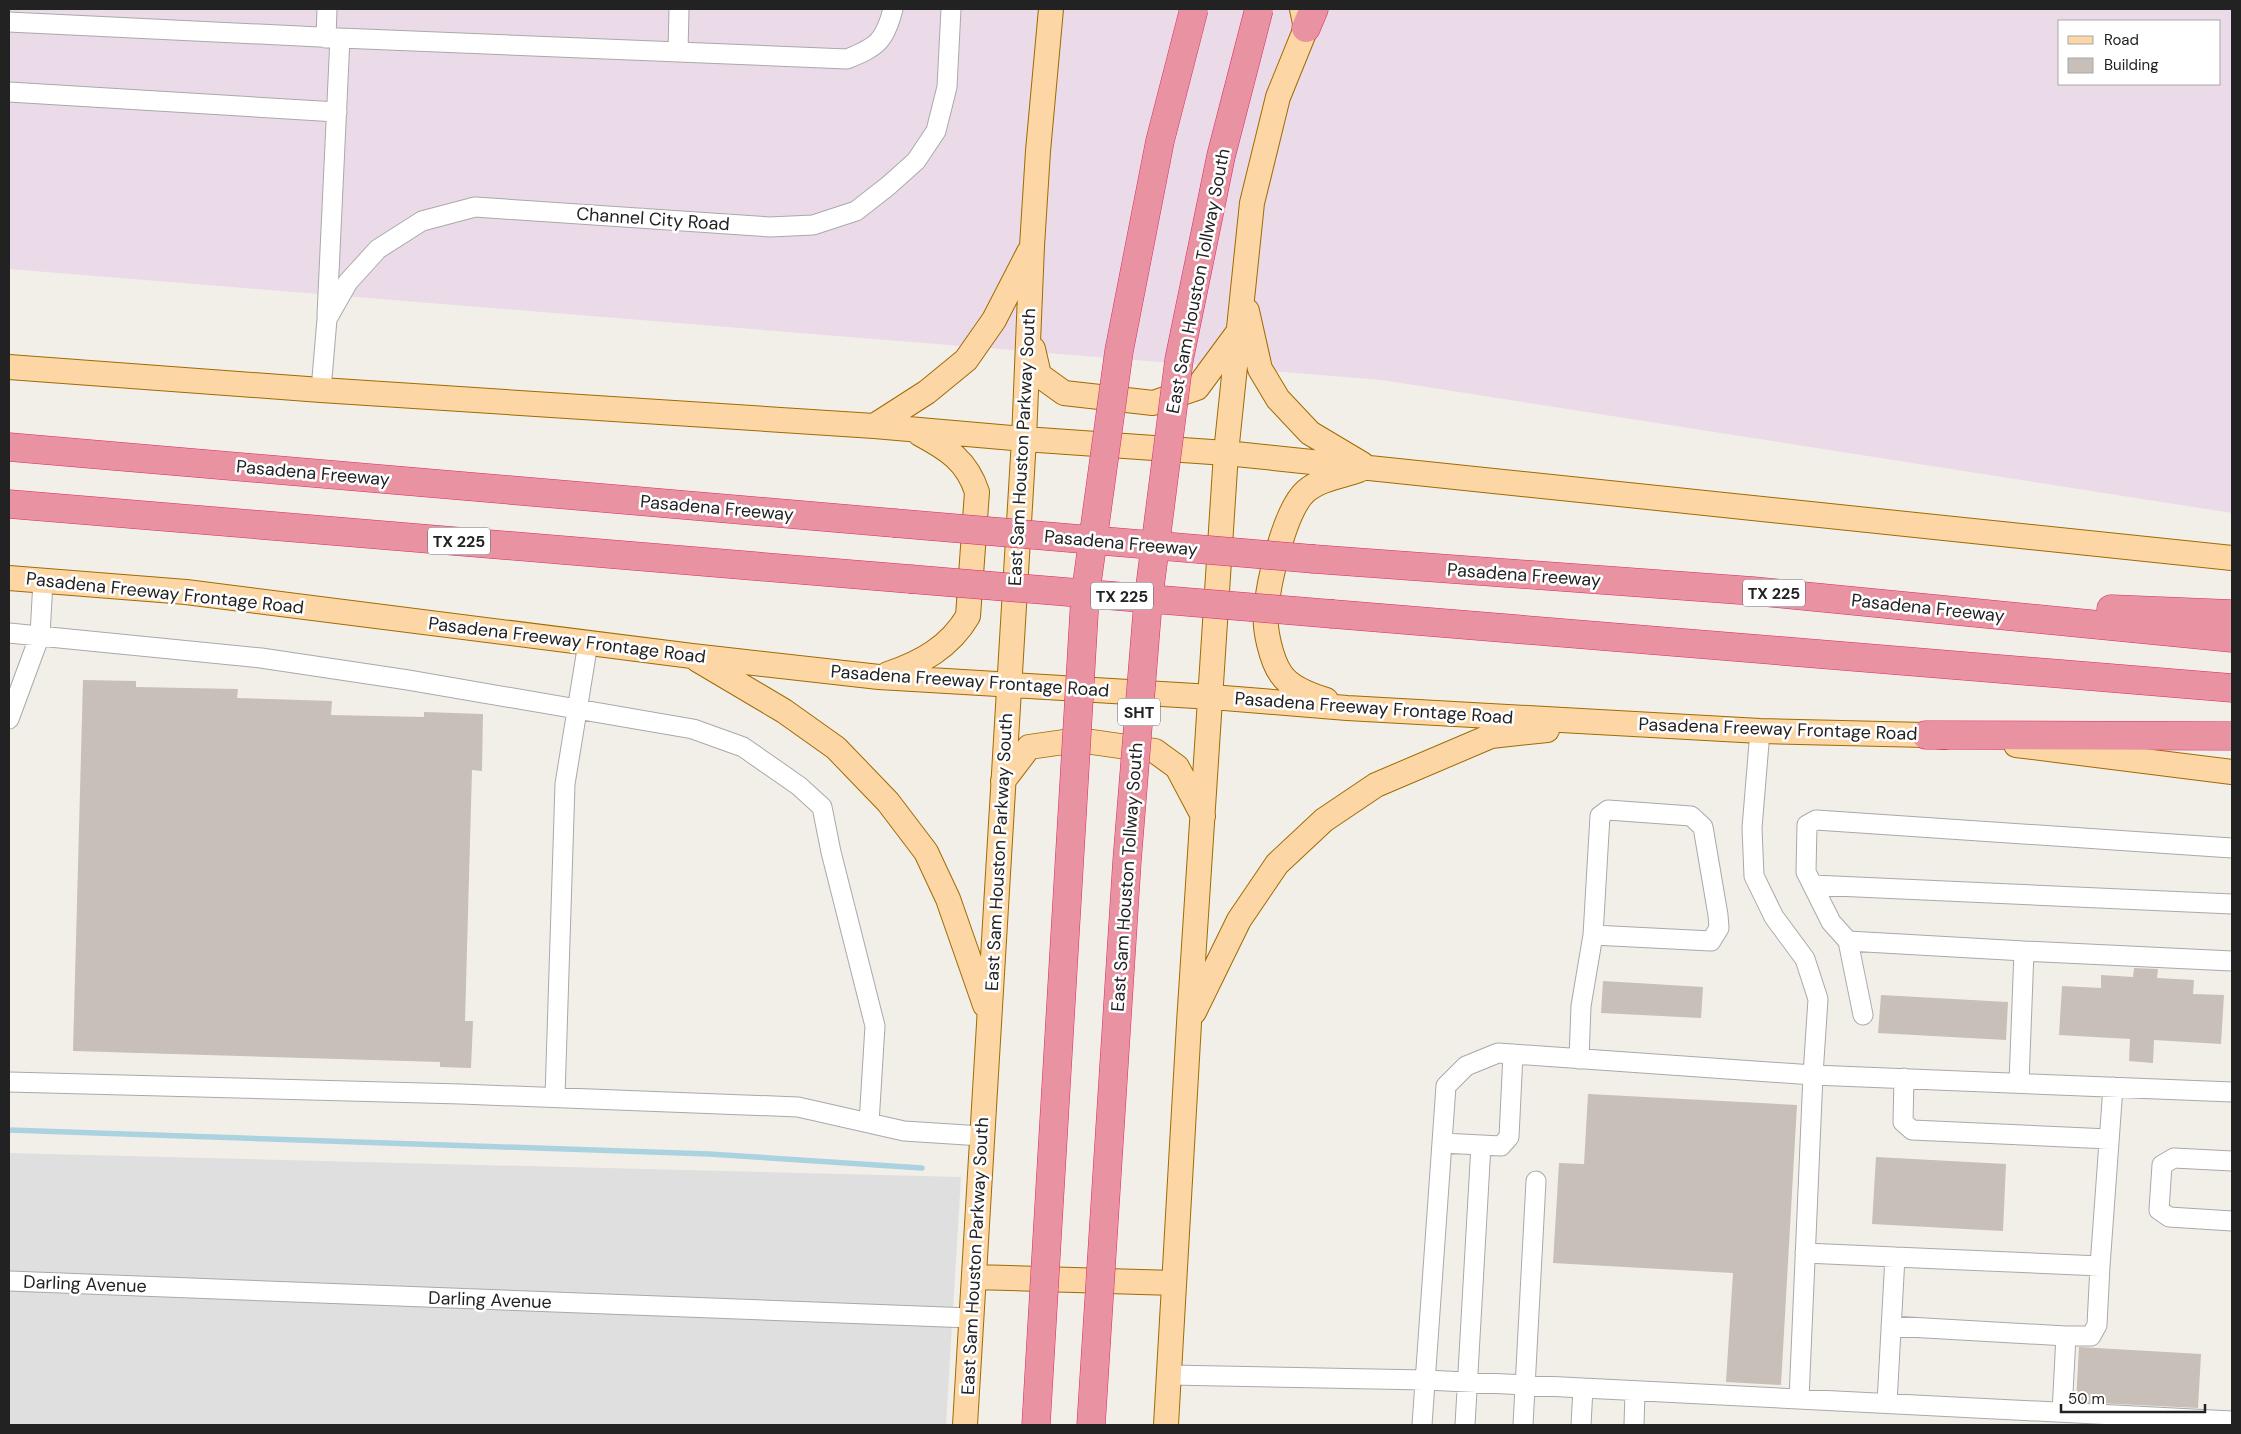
<svg xmlns="http://www.w3.org/2000/svg" width="2241" height="1434" viewBox="0 0 2241 1434" font-family="'DM Sans',sans-serif">
  <style>
    .residential { fill: #e0dfdf }
    .industrial { fill: #ebdbe8; fill-rule: evenodd }
    .lines { fill: none; stroke-linecap: round; stroke-linejoin: round }
    .stream { stroke: #aad3df; stroke-width: 5.5 }
    .building { fill: #c7bfb8 }
    .minor-casing { stroke: #a9a9a9; stroke-width: 21 }
    .major-casing { stroke: #a06b00; stroke-width: 26 }
    .highway-casing { stroke: #dc2a67; stroke-width: 29 }
    .minor { stroke: #fff; stroke-width: 19 }
    .major { stroke: #fcd6a4; stroke-width: 24 }
    .highway { stroke: #e892a2; stroke-width: 28 }
    .highway-bridge-casing { stroke: #dc2a67; stroke-width: 29; stroke-linecap: butt }
    .highway-bridge { stroke: #e892a2; stroke-width: 28 }
    .labels { text-anchor: middle; stroke-width: 5; stroke-linejoin: round; paint-order: stroke }
    .shield { fill: #fff; stroke: #646464; stroke-width: 1 }
    .shield-label { font-size: 16px; font-weight: bold; fill: #222 }
    .street-label { font-size: 18px; fill: #222; stroke: #fff }
  </style>
  <rect width="100%" height="100%" fill="#f2efe9"/>
  <path class="residential" d="M9,1153L961,1177L946,1425H9Z"/>
  <path class="industrial" d="M9,9H2232V513L1382,380L9,269ZM2060,21H2220V84H2060Z"/>
  <g class="lines">
    <path class="stream" d="M9,1130L709,1154L922,1168"/>
  </g>
  <path class="building" d="M83,680L136,681V687L238,689L237,698L332,701L331,715L424,717V712L483,714L482,771L472,770L465,1021H473L471,1068L440,1067V1062L73,1051Z
    M2134,968L2158,969L2157,978L2194,980L2193,994L2224,995L2221,1044L2154,1040L2153,1063L2129,1061L2130,1039L2059,1035L2062,986L2101,988V975L2133,977Z
    M1603,981L1703,987L1701,1018L1601,1013Z
    M1881,995L2008,1002L2006,1040L1878,1033Z
    M1588,1094L1797,1105L1781,1385L1726,1382L1733,1273L1553,1263L1559,1163L1584,1164Z
    M1876,1157L2006,1164L2003,1231L1872,1224Z
    M2079,1347L2201,1354L2198,1408L2076,1402Z"/>
  <g class="lines">
    <defs>
      <path id="minor" d="M9,22L340,38
        M326,38L327,9
        M678,52L679,9
        M9,92L337,112
        M327,315L340,38L847,59C877,47 885,41 893,9
        M321,390L327,319L348,282L378,249L422,221L475,207L770,227L813,225L856,211L888,186L916,161L936,131L947,87L951,9
        M9,633L261,658L408,680L693,729L743,747L799,786L822,807L831,852L875,1026L869,1123
        M9,719L40,635L43,581
        M1760,731L1752,828L1754,876L1774,917L1805,959L1818,999L1813,1075L2232,1092
        M1813,885L2232,904
        M1848,941L1863,1015
        M2024,951L2232,961
        M1579,1059L1581,1006L1593,935L1600,816L1608,810L1691,816L1703,827L1718,915L1719,928L1711,941L1593,935
        M1904,1078L1903,1122L1912,1130L2109,1139
        M9,1082L461,1094L798,1107L904,1131L982,1136
        M2019,1083L2024,951L1848,941L1831,922L1806,872L1807,825L1816,820L2232,848
        M555,1097L565,784L588,643
        M1442,1143L1501,1146L1509,1137L1513,1054
        M2232,1161L2174,1158L2162,1165L2159,1210L2169,1217L2232,1221
        M1805,1253L1895,1257
        M9,1281L971,1318
        M1891,1326L2066,1336
        M1169,1375L1426,1380L2232,1421
        M1887,1403L1895,1257L2100,1266L2113,1087
        M2062,1412L2066,1336H2091L2097,1325L2100,1266
        M1422,1425L1446,1086L1466,1066L1498,1053L1813,1075L1799,1399
        M1465,1425L1481,1145
        M1523,1425L1536,1181
        M1581,1425L1583,1388
        M1634,1425L1635,1391"/>
      <path id="major" d="M1247,311L1260,369L1278,399L1310,433L1362,464
        M1033,349L1039,375L1064,393L1153,403L1197,388L1239,331
        M9,367L321,390L874,426L1024,439L1226,453L2232,558
        M874,426L927,392L966,360L994,320L1029,252
        M9,578L186,592L692,656L879,677L1212,697L1347,708L1760,731L1926,735L1945,737
        M698,660L784,711L836,748L888,802L926,852L948,899L985,1005
        M888,674C921,663 950,647 968,616L977,492C967,461 948,449 920,434
        M1326,700C1310,695 1290,688 1281,674C1271,660 1264,628 1266,612C1268,583 1285,509 1306,491C1320,479 1342,476 1359,470
        M2016,745L2232,772
        M1003,781L1029,747L1078,740L1155,751L1177,767L1203,816
        M1194,1012L1239,920L1277,864L1324,820L1376,785L1491,736L1547,730
        M974,1277L1174,1283
        M965,1425L1024,439L1032,246L1038,151L1051,9
        M1166,1425L1189,1023L1226,453L1252,203L1278,97L1306,28L1302,9"/>
      <path id="highway" d="M1306,28L1314,9
        M9,447L894,523
        M9,504L910,579
        M1314,559L1753,591L2232,638
        M2111,609L2232,614
        M1333,614L2232,688
        M1926,735L2232,736"/>
    </defs>
    <use href="#minor" class="minor-casing"/>
    <use href="#major" class="major-casing"/>
    <use href="#highway" class="highway-casing"/>
    <use href="#minor" class="minor"/>
    <use href="#major" class="major"/>
    <use href="#highway" class="highway"/>
    <defs>
      <path id="highway-bridge" d="M894,523L1314,559
        M910,579L1333,614
        M1036,1425L1085,597L1119,351L1160,141L1194,9
        M1091,1425L1127,861L1148,602L1179,360L1221,156L1259,9"/>
    </defs>
    <use href="#highway-bridge" class="highway-bridge-casing"/>
    <use href="#highway-bridge" class="highway-bridge"/>
  </g>
  <g class="labels">
    <g class="shield">
      <rect x="428" y="527.5" width="62" height="27" rx="4"/>
      <rect x="1743" y="579.5" width="62" height="27" rx="4"/>
      <rect x="1091" y="582.5" width="62" height="27" rx="4"/>
      <rect x="1118" y="698.5" width="42" height="27" rx="4"/>
    </g>
    <g class="shield-label">
      <text x="459" y="547">TX 225</text>
      <text x="1774" y="599">TX 225</text>
      <text x="1122" y="602">TX 225</text>
      <text x="1139" y="718">SHT</text>
    </g>
    <g class="street-label">
      <text transform="translate(653 219) rotate(4)" y="6">Channel City Road</text>
      <text transform="translate(1198 281) rotate(-79)" y="6">East Sam Houston Tollway South</text>
      <text transform="translate(1022 447) rotate(-87)" y="6">East Sam Houston Parkway South</text>
      <text transform="translate(313 473) rotate(5)" y="6">Pasadena Freeway</text>
      <text transform="translate(717 508) rotate(5)" y="6">Pasadena Freeway</text>
      <text transform="translate(1121 543) rotate(5)" y="6">Pasadena Freeway</text>
      <text transform="translate(1524 575) rotate(4)" y="6">Pasadena Freeway</text>
      <text transform="translate(165 593) rotate(6)" y="6">Pasadena Freeway Frontage Road</text>
      <text transform="translate(1928 608) rotate(6)" y="6">Pasadena Freeway</text>
      <text transform="translate(567 640) rotate(7)" y="6">Pasadena Freeway Frontage Road</text>
      <text transform="translate(970 681) rotate(4)" y="6">Pasadena Freeway Frontage Road</text>
      <text transform="translate(1374 708) rotate(4)" y="6">Pasadena Freeway Frontage Road</text>
      <text transform="translate(1778 729) rotate(2)" y="6">Pasadena Freeway Frontage Road</text>
      <text transform="translate(999 852) rotate(-87)" y="6">East Sam Houston Parkway South</text>
      <text transform="translate(1127 877) rotate(-86)" y="6">East Sam Houston Tollway South</text>
      <text transform="translate(975 1256) rotate(-87)" y="6">East Sam Houston Parkway South</text>
      <text transform="translate(85 1284) rotate(2)" y="6">Darling Avenue</text>
      <text transform="translate(490 1300) rotate(2)" y="6">Darling Avenue</text>
    </g>
  </g>
  <rect width="2241" height="1434" fill="none" stroke="#222222" stroke-width="20"/>
  <rect x="2058" y="20" width="162" height="65" fill="#ffffff" stroke="#a7a7a7"/>
  <rect x="2068" y="36" width="25" height="8" fill="#fcd6a4" stroke="#a7a7a7"/>
  <text x="2104" y="45" font-size="15" fill="#222222">Road</text>
  <rect x="2068" y="58" width="25" height="15" fill="#c7bfb8" stroke="#a7a7a7"/>
  <text x="2104" y="70" font-size="15" fill="#222222">Building</text>
  <path d="M2061 1404v8h144v-8" fill="none" stroke="#222222" stroke-width="2.5"/>
  <text x="2068" y="1404" font-size="15" fill="#222222" stroke="#ffffff" stroke-width="4" paint-order="stroke">50 m</text>
</svg>
